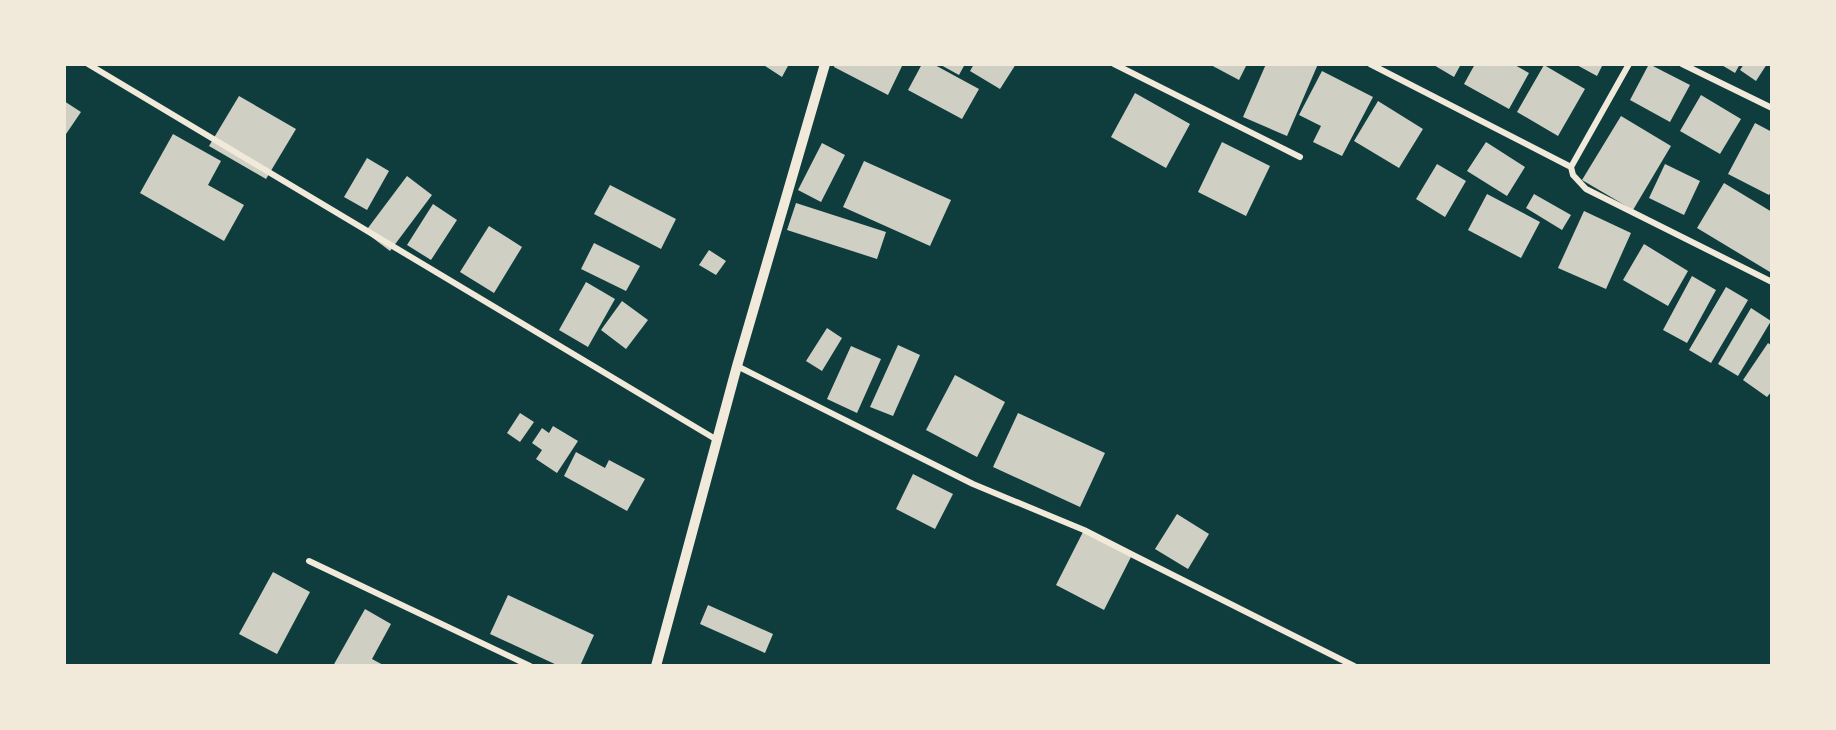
<svg xmlns="http://www.w3.org/2000/svg" width="1836" height="730" viewBox="0 0 1836 730" font-family="Roboto,sans-serif">
  <style>
    .building { fill: #cfcfc3 }
    .lines { fill: none; stroke-linecap: round; stroke-linejoin: round }
    .minor { stroke: #f1e9da; stroke-width: 6 }
    .tertiary { stroke: #f1e9da; stroke-width: 10 }
  </style>
  <rect width="100%" height="100%" fill="#0f3d3e"/>
  <path class="building" d="M762,64H789L782,77Z
    M835,64H903L888,95L834,67Z
    M922,64H933L979,89L962,119L908,90Z
    M939,64H965L959,75Z
    M974,64H1016L1000,89L970,71Z
    M1209,64H1247L1239,80Z
    M1266,64H1318L1287,136L1243,117Z
    M1432,64H1461L1454,77Z
    M1475,64H1513L1529,73L1509,109L1464,84Z
    M1575,64H1603L1597,76Z
    M1649,64L1690,85L1670,122L1630,100Z
    M1720,64H1740L1735,73Z
    M1744,64H1767L1756,81L1740,70Z
    M1544,65L1585,89L1558,136L1517,112Z
    M1322,71L1373,97L1342,156L1313,142L1321,126L1299,115Z
    M1135,93L1190,124L1166,168L1111,137Z
    M1701,95L1741,119L1720,154L1680,131Z
    M239,96L296,129L266,179L209,146Z
    M64,101L81,112L64,137Z
    M1378,101L1423,129L1399,168L1354,141Z
    M1621,116L1671,146L1633,210L1582,180Z
    M1755,123L1772,132V190L1769,195L1728,174Z
    M173,134L221,161L208,185L244,205L224,241L140,193Z
    M1222,142L1270,166L1246,216L1198,192Z
    M1486,142L1525,167L1507,196L1467,171Z
    M822,143L845,155L821,202L798,190Z
    M367,158L389,171L367,210L344,197Z
    M864,161L951,200L930,246L843,207Z
    M1437,164L1466,181L1445,217L1416,199Z
    M1665,164L1700,181L1684,215L1649,198Z
    M407,176L432,195L390,251L365,232Z
    M1724,183L1772,212L1770,272L1697,228Z
    M610,185L676,219L661,249L594,214Z
    M1487,194L1540,222L1521,258L1468,230Z
    M1534,194L1571,215L1562,230L1526,208Z
    M796,203L886,232L877,259L787,230Z
    M433,204L457,220L431,260L407,245Z
    M1584,211L1631,233L1606,289L1558,268Z
    M489,226L522,247L494,293L460,272Z
    M594,243L640,266L626,291L581,269Z
    M1644,244L1688,271L1668,306L1623,280Z
    M709,250L726,261L716,275L699,265Z
    M1692,276L1716,290L1687,343L1663,330Z
    M586,282L615,299L588,347L559,330Z
    M1726,287L1748,300L1711,363L1689,350Z
    M622,301L648,320L626,349L601,330Z
    M1751,308L1771,321L1738,376L1718,364Z
    M827,328L842,338L822,371L806,361Z
    M1768,343L1772,346V391L1767,397L1743,380Z
    M898,345L920,355L893,416L870,407Z
    M851,346L881,359L857,413L827,399Z
    M955,375L1005,402L977,457L926,430Z
    M520,413L534,422L520,442L507,433Z
    M1018,413L1105,453L1080,507L993,467Z
    M553,426L578,441L557,473L536,459L542,450L532,443L542,428L549,433Z
    M576,452L605,468L609,460L645,479L627,511L564,476Z
    M913,474L953,494L935,529L896,509Z
    M1177,514L1209,534L1188,569L1155,549Z
    M1084,530L1132,555L1104,610L1056,585Z
    M273,572L310,592L277,654L239,634Z
    M508,595L594,635L580,666H559L490,634Z
    M708,605L773,634L765,653L700,624Z
    M365,609L391,624L372,659L385,666H333Z"/>
  <g class="lines">
    <path class="minor" d="M88,64L717,440
      M1114,64L1300,157
      M1370,64L1571,167
      M1629,64L1571,167L1573,175L1586,189L1772,282
      M1682,64L1772,108
      M737,366L973,484L1084,530L1135,556L1354,666
      M309,561L530,666"/>
    <path class="tertiary" d="M656,666L737,366L825,64"/>
  </g>
  <rect width="1836" height="730" fill="none" stroke="#f1e9da" stroke-width="132"/>
</svg>
